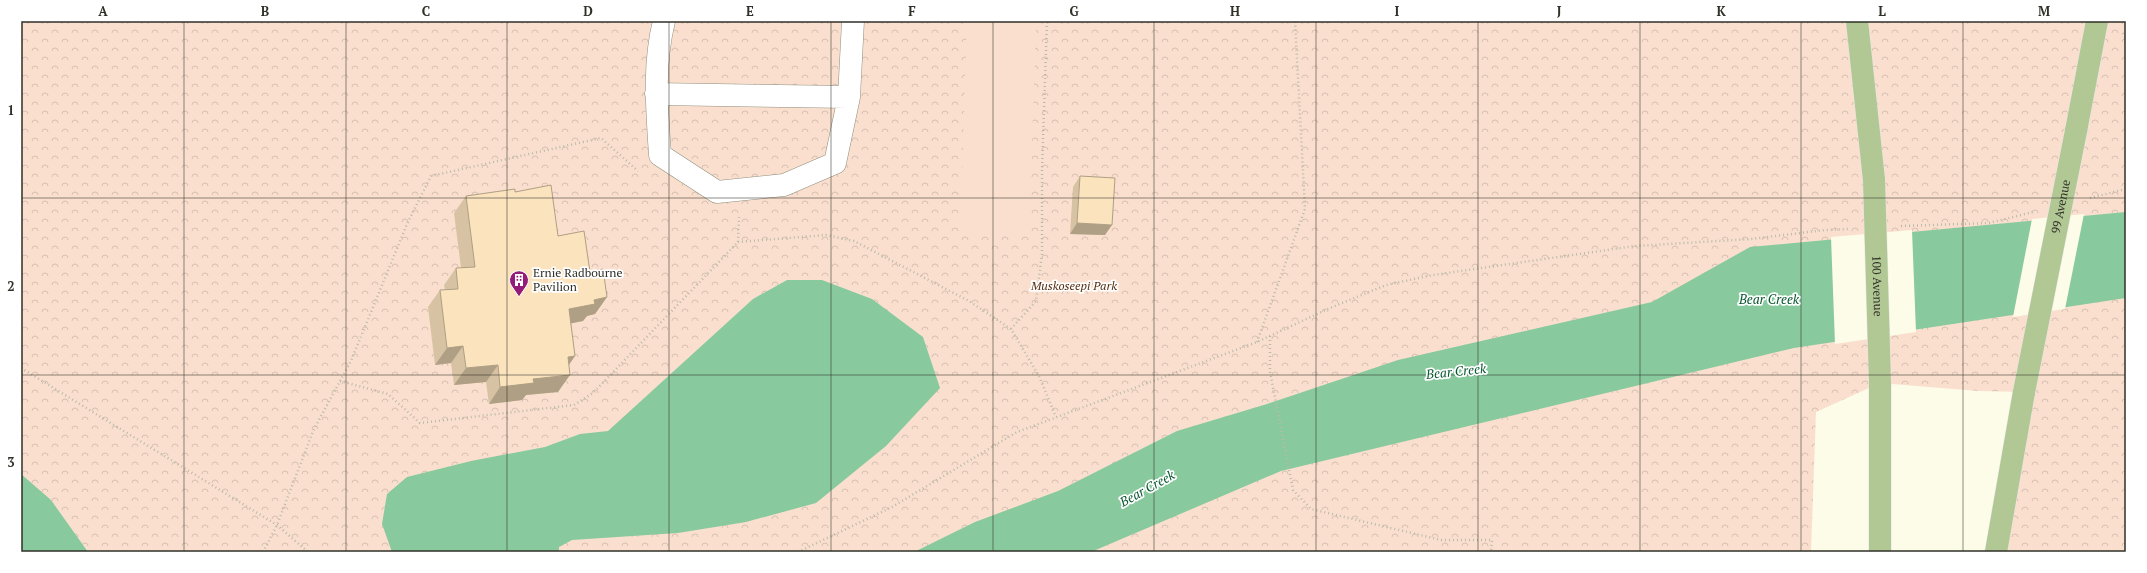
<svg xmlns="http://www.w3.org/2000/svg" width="2147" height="573" viewBox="0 0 2147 573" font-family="'PT Serif',serif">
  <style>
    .park { fill: url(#park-crowns) }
    .garden { fill: #fadfce }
    .water { fill: #88ca9d }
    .pier { fill: #fdfce8 }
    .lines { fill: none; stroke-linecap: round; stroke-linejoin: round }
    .minor-casing { stroke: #908f7d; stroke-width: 23 }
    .major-casing { stroke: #e6e6e5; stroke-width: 23 }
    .path { stroke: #bbbaaa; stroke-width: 2.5; stroke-dasharray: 1 3; stroke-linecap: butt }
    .minor { stroke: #fff; stroke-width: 22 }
    .major { stroke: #b1c794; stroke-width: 22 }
    .major-bridge-casing { stroke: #e6e6e5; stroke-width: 23; stroke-linecap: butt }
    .major-bridge { stroke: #b1c794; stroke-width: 22 }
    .wall { fill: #d7c3a3 }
    .shaded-wall { fill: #af9f84 }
    .building { fill: #fae3bd; stroke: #af9f84 }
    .grid { fill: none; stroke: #303028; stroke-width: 1; stroke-opacity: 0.55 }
    .labels { text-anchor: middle; stroke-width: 3.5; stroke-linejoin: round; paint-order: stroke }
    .street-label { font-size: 12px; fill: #303028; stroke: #fff }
    .poi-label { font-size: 12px; fill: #303028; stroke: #fff; text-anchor: start }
    .park-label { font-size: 12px; font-style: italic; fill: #572e10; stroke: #fff }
    .water-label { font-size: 13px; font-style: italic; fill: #05562e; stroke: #fff }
    .neatline { fill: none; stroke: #303028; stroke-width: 1.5 }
    .grid-label { font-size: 13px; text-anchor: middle; font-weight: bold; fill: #303028 }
  </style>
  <defs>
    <pattern id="park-crowns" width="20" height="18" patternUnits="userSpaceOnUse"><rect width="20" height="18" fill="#fadfce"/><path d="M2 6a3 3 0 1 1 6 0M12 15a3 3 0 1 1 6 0" fill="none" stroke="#d7c0b1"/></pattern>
  </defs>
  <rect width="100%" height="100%" fill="#fdfce8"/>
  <path class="park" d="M21,21H2126V552H2003L2024,392L1978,391L1880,383L1816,412L1811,552H21Z"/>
  <path class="garden" d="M967,21H1036L1029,236L960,234Z"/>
  <path class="water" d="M2126,212V298L1794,348L1281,471L1091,552H914L975,522L1058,491L1177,431L1267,404L1398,360L1652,302L1750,247Z
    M787,280H822L872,299L923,337L940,388L886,446L816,503L746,522L678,533L572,540L559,547V552H392L382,524L387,494L407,477L471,461L545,447L580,434L608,431L753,299Z
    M21,474L51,500L88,552H21Z"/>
  <path class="pier" d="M2084,214L2065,309L2013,317L2032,219Z
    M1912,230L1916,332L1835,344L1831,237Z"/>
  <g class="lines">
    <defs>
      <path id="minor" d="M664,21C653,65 657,110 660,155L717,192L784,185L835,163L849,97L853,21
        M656,94L849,97"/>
      <path id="major" d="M1857,21L1874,180
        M2076,131L2097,21
        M1880,552V383
        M1996,552L2024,392"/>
    </defs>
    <use href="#minor" class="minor-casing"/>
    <use href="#major" class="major-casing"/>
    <path class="path" d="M2123,33L2126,39
      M2090,198L2126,189
      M1901,226L1989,223L2033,212
      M738,242L826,235L854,241L969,301L1011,329L1039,376L1056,417
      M1011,329L1036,301L1042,254V169L1047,21
      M1270,336V372L1293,490L1311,509L1441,540H1492L1491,552
      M1257,342L1305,209L1295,21
      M21,368L277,525L308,552
      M340,381L388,394L420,423L574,405L593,393L738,242L739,217
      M263,552L277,525L314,429L351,361L407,224L431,176L601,138L638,171
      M798,552L892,507L1017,432L1257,342L1330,308L1386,285L1433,275L1635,246L1751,239L1825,230L1848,229"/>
    <use href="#minor" class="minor"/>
    <use href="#major" class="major"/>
    <defs>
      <g id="major-bridge">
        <path id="s1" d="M1874,180L1880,383"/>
        <path id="s2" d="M2024,392L2076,131"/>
      </g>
    </defs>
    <use href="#major-bridge" class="major-bridge-casing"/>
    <use href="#major-bridge" class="major-bridge"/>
  </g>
  <path class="wall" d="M1080,176L1105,235L1070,234L1073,187Z
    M515,192L558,236L590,272L607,297L595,314L587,316L583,321L571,323L575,356L569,365L558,392L526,395L522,400L489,404L486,382L454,385L451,363L435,365L428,307L440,290H445L444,285L456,268H461L454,213L466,196Z"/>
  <path class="shaded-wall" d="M1077,223L1112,225L1105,235L1070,234Z
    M607,297L595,314L587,316L583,321L558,326L569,309L594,300Z
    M463,346L451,363L435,365L447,348Z
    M575,356L563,373L568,357Z
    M498,365L486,382L454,385L466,368Z
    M570,375L558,392L526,395L522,400L489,404L500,387L533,379Z"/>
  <path class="building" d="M1080,176L1115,178L1112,225L1077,223Z
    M551,185L558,236L584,231L590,272L603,269L607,297L594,300L595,304L569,309L575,356L568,357L570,375L533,379L534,383L500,387L498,365L466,368L463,346L447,348L440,290L458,289L456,268L475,267L466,196L515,189V192Z"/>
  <path class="grid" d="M184,21V552M346,21V552M507,21V552M669,21V552M831,21V552M993,21V552M1154,21V552M1316,21V552M1478,21V552M1640,21V552M1801,21V552M1963,21V552M21,198H2126M21,375H2126"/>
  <defs>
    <symbol id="building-pin" viewBox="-11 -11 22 30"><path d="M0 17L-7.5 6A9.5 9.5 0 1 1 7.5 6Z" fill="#931c79" stroke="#fff"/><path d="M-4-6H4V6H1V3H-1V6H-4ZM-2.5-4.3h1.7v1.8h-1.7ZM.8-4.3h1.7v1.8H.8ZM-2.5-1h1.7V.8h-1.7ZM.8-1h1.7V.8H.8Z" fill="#fff"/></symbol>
  </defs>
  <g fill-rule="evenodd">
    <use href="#building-pin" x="508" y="269" width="22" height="30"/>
  </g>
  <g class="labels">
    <g class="street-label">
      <text dy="4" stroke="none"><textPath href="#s2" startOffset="189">99 Avenue</textPath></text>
      <text dy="4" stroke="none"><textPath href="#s1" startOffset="106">100 Avenue</textPath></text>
    </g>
    <g class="poi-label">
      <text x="533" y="277">Ernie Radbourne<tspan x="533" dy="14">Pavilion</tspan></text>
    </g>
    <g class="park-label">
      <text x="1074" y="290">Muskoseepi Park</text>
    </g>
    <g class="water-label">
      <text x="1769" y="304">Bear Creek</text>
      <text transform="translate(1456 371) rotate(-6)" y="5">Bear Creek</text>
      <text transform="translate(1147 488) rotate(-29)" y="5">Bear Creek</text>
    </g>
  </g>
  <rect width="2147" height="573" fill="none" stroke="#ffffff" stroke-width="44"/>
  <rect x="22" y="22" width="2103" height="529" class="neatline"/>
  <g class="grid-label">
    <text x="103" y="16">A</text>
    <text x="265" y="16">B</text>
    <text x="426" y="16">C</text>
    <text x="588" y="16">D</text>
    <text x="750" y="16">E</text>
    <text x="912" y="16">F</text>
    <text x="1074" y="16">G</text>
    <text x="1235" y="16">H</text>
    <text x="1397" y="16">I</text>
    <text x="1559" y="16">J</text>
    <text x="1721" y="16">K</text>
    <text x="1882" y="16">L</text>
    <text x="2044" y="16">M</text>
    <text x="11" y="115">1</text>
    <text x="11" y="291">2</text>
    <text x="11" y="467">3</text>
  </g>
</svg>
